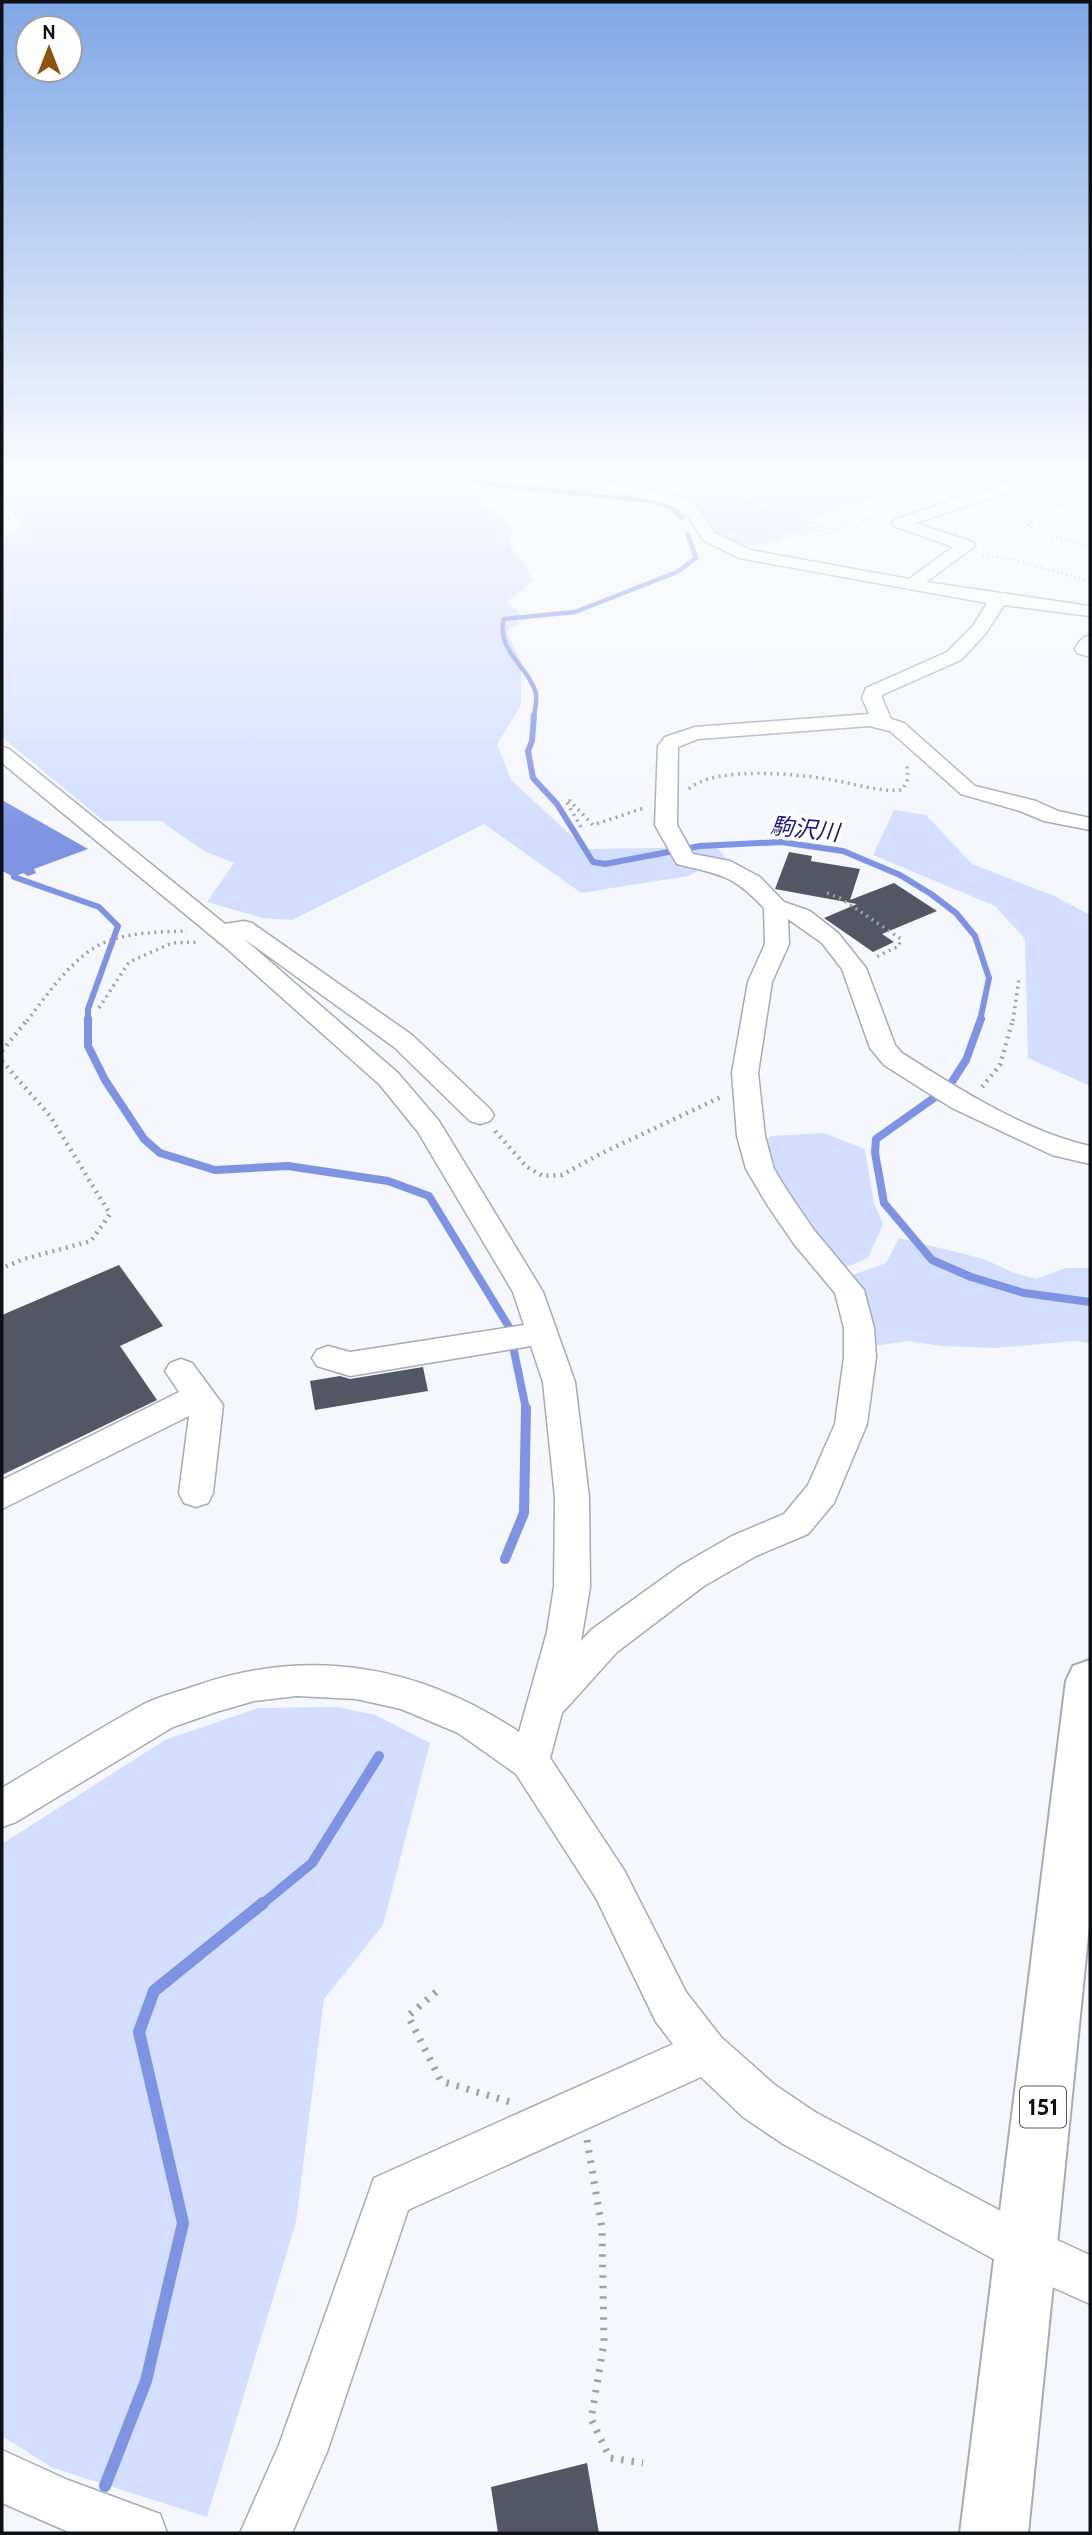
<svg xmlns="http://www.w3.org/2000/svg" width="1092" height="2535" viewBox="0 0 1092 2535" font-family="Cabin,'Noto Sans JP',sans-serif">
  <style>
    .green { fill: #d4defe }
    .water { fill: #7f93e3 }
    .lines { fill: none; stroke-linecap: round; stroke-linejoin: round }
    .stream-far4 { stroke: #7f93e3; stroke-width: 4.5 }
    .stream-far3 { stroke: #7f93e3; stroke-width: 6 }
    .stream-far2 { stroke: #7f93e3; stroke-width: 8 }
    .stream-far1 { stroke: #7f93e3; stroke-width: 10 }
    .stream { stroke: #7f93e3; stroke-width: 12 }
    .building { fill: #535763 }
    .minor-casing { stroke: #a6aab9; stroke-width: 3 }
    .highway-casing { stroke: #a6aab9; stroke-width: 4 }
    .path-far3 { stroke: #9fa1a6; stroke-width: 2.5; stroke-dasharray: 1 3.5; stroke-linecap: butt }
    .path-far2 { stroke: #9fa1a6; stroke-width: 3.5; stroke-dasharray: 2 4.5; stroke-linecap: butt }
    .path-far1 { stroke: #9fa1a6; stroke-width: 4.5; stroke-dasharray: 2 5; stroke-linecap: butt }
    .path { stroke: #9fa1a6; stroke-width: 7; stroke-dasharray: 2.5 8; stroke-linecap: butt }
    .minor { fill: #fff; fill-rule: evenodd }
    .highway { fill: #fff; fill-rule: evenodd }
    .labels { text-anchor: middle; stroke-width: 7; stroke-linejoin: round; paint-order: stroke }
    .far-water-label { font-size: 23px; font-style: italic; fill: #191975; stroke: #fff }
    .shield { fill: #fff; stroke: #57585b; stroke-width: 2 }
    .shield-label { font-size: 24px; font-weight: bold; fill: #0f1015 }
  </style>
  <rect width="100%" height="100%" fill="#f5f7fd"/>
  <path class="green" d="M2,477H449L502,484L589,487L596,494L583,499L563,494L490,491L479,501L514,529L509,543L534,580L506,602L519,612V624L506,631L521,661V705L497,744L511,780L586,849L717,847L725,857L688,876L581,893L484,824L292,920L263,918L207,902L234,863L204,851L161,821H104L2,737V537L7,538L22,526L2,498Z
    M580,477H952L801,521L822,531L745,547L720,536L697,504L655,491Z
    M894,810L926,815L972,864L1054,896L1090,915V1086L1028,1058L1025,939L995,906L873,855Z
    M824,1133L865,1149L874,1203L883,1224L868,1258L844,1268L780,1195L762,1146L771,1136Z
    M899,1238L984,1259L1014,1273L1037,1279L1065,1268H1090V1343L1074,1341L996,1348L942,1346L908,1341L873,1346L850,1276L886,1263Z
    M337,1707L375,1715L430,1743L383,1925L324,1999L296,2222L207,2517L53,2468L2,2436V1844L165,1740L258,1708Z"/>
  <path class="water" d="M2,800L88,849L34,869L36,873L28,876L23,873L14,877L2,871Z"/>
  <g class="lines">
    <path class="stream-far4" d="M428,477L650,501L671,507L682,518
      M534,716C535,710 537,700 536,694C530,668 495,650 504,619L575,612L677,572L696,558L688,535"/>
    <path class="stream-far3" d="M534,715L532,741L528,751L533,778L557,804L593,862L605,864L700,846L781,842L843,851L900,875L931,894L956,913L975,936L989,978L980,1021
      M14,877L99,907L118,926L88,1009V1021"/>
    <path class="stream-far2" d="M88,1019V1046L105,1080L144,1139L160,1153L215,1170L288,1166L388,1181L429,1196L509,1327L526,1409
      M981,1019L966,1060L948,1088L876,1139L875,1153L884,1203L932,1260L971,1277L1024,1293L1090,1302"/>
    <path class="stream-far1" d="M505,1559L524,1513L526,1408
      M261,1905L312,1863L379,1756"/>
    <path class="stream" d="M105,2486L146,2381L183,2223L139,2032L154,1991L263,1903"/>
  </g>
  <path class="building" d="M789,852L812,856L811,861L860,869L850,900L894,883L937,911L882,934L894,942L873,952L824,918L857,904L775,889Z
    M119,1265L163,1326L120,1346L157,1400L2,1475V1315Z
    M423,1367L428,1391L315,1410L310,1381L340,1376L350,1379Z
    M587,2463L599,2533H498L491,2487Z"/>
  <g class="lines">
    <defs>
      <path id="minor" d="M559,477H587L672,495L690,502L700,510L715,533L750,550L909,579L953,547L894,526L892,523L894,520L1022,477H1042L1040,480L1023,487L915,523L973,542L975,546L926,582L1090,606V616L1004,605L986,633L961,660L882,695V698L891,719L904,723L975,786L1036,801L1058,811L1090,818V830L1044,821L1020,811L961,794L890,731L869,726L698,739L678,747L677,825L693,854L730,861L760,877L784,902L810,911L838,933L866,968L895,1045L902,1053C957,1088 1026,1132 1090,1146V1164L1052,1155L952,1108L884,1065L870,1048L842,969L822,943L788,919L789,944L772,982L758,1073L765,1136L774,1169L788,1192L814,1230L864,1290L874,1328L876,1357L867,1424L834,1503L808,1534L756,1556L704,1586L617,1652L562,1713L550,1758L624,1870L686,1992L721,2037L775,2085L815,2112L1044,2234L1090,2255V2304L1010,2268L783,2144L743,2117L701,2077L408,2210L327,2452L292,2533H240L279,2445L374,2178L673,2044L656,2022L596,1898L516,1774L458,1733L401,1709L356,1699L297,1696L254,1701L216,1712L173,1727L16,1822L2,1827V1788C49,1760 96,1730 144,1704C160,1696 178,1692 195,1686C309,1646 419,1665 519,1732L547,1632L554,1587L555,1497L543,1382L531,1346L350,1376L317,1366L312,1358L317,1350L328,1346L350,1352L524,1325L513,1292L418,1132L380,1085L225,947L2,763V747L9,749L225,924L244,921L252,923L412,1035L490,1109L494,1115L490,1121L480,1124L470,1121L394,1047L243,938L398,1073L439,1121L543,1292L575,1382L589,1497L590,1587L581,1641L591,1630L680,1566L732,1536L784,1514L808,1485L835,1424L844,1357V1328L835,1293L794,1244L768,1206L746,1169L737,1136L732,1073L748,982L765,944L764,908C732,874 721,875 677,864L674,859L655,825L658,746L665,737L695,727L869,714L862,698L866,688L947,652L973,626L987,603L739,558L703,540L688,516L678,508L661,502L561,480Z
        M1090,635V657L1077,653L1075,649C1079,642 1082,637 1090,635Z
        M181,1359L192,1363L223,1405L213,1493L208,1503L196,1507L184,1503L179,1493L189,1416L2,1509V1480L179,1392L165,1371L170,1363Z
        M2,2450L68,2480L160,2514L167,2533H71L2,2503Z"/>
      <path id="highway" d="M1090,1660V1916L1028,2533H960L1066,1681L1073,1666Z"/>
    </defs>
    <use href="#minor" class="minor-casing"/>
    <use href="#highway" class="highway-casing"/>
    <path class="path-far3" d="M736,477L741,484L738,494L740,502L786,519L814,523L835,530
      M1090,488L1038,516L1028,525L1044,534L1090,546
      M795,544L883,515
      M983,555L1014,560L1090,581"/>
    <path class="path-far2" d="M689,789C715,765 803,774 838,781C859,785 880,792 902,790L908,779L907,763
      M581,827L566,801H570L593,825L644,808
      M827,893L840,898L901,939L899,946L874,958
      M99,1008L129,962L172,943L199,942
      M27,1021C46,996 66,967 92,949C118,932 157,932 187,931
      M1013,1021L1019,978"/>
    <path class="path-far1" d="M2,1051L28,1019
      M2,1061L50,1116L110,1214L91,1241L24,1259L2,1268
      M982,1087L1000,1065L1013,1019
      M495,1131L527,1167L543,1176L562,1175L600,1154L723,1096"/>
    <path class="path" d="M436,1992L408,2016L441,2081L510,2102
      M587,2140L602,2228L604,2343L591,2419L610,2458L643,2463"/>
    <use href="#minor" class="minor"/>
    <use href="#highway" class="highway"/>
  </g>
  <linearGradient id="sky" x2="0" y2="1"><stop stop-color="#7ea7e6"/><stop offset="0.57" stop-color="#fafbfe"/><stop offset="1" stop-color="#fafbfe" stop-opacity="0"/></linearGradient>
  <rect width="1092" height="831" fill="url(#sky)"/>
  <g class="labels">
    <g class="far-water-label">
      <text transform="translate(805 829) rotate(6)" y="8">駒沢川</text>
    </g>
    <rect class="shield" x="1020" y="2086.5" width="46" height="41" rx="5"/>
    <g class="shield-label">
      <text x="1043" y="2115">151</text>
    </g>
  </g>
  <rect width="1092" height="2535" fill="none" stroke="#0f1015" stroke-width="7"/>
  <g transform="translate(49 49)"><circle r="33" fill="#ffffff" stroke="#9f9fa1" stroke-width="2"/>
  <path d="M0-5L12 26L0 18L-12 26Z" fill="#8e5311"/>
  <text y="-10" font-size="19" font-weight="bold" text-anchor="middle" fill="#0f1015">N</text>
  </g>
</svg>
